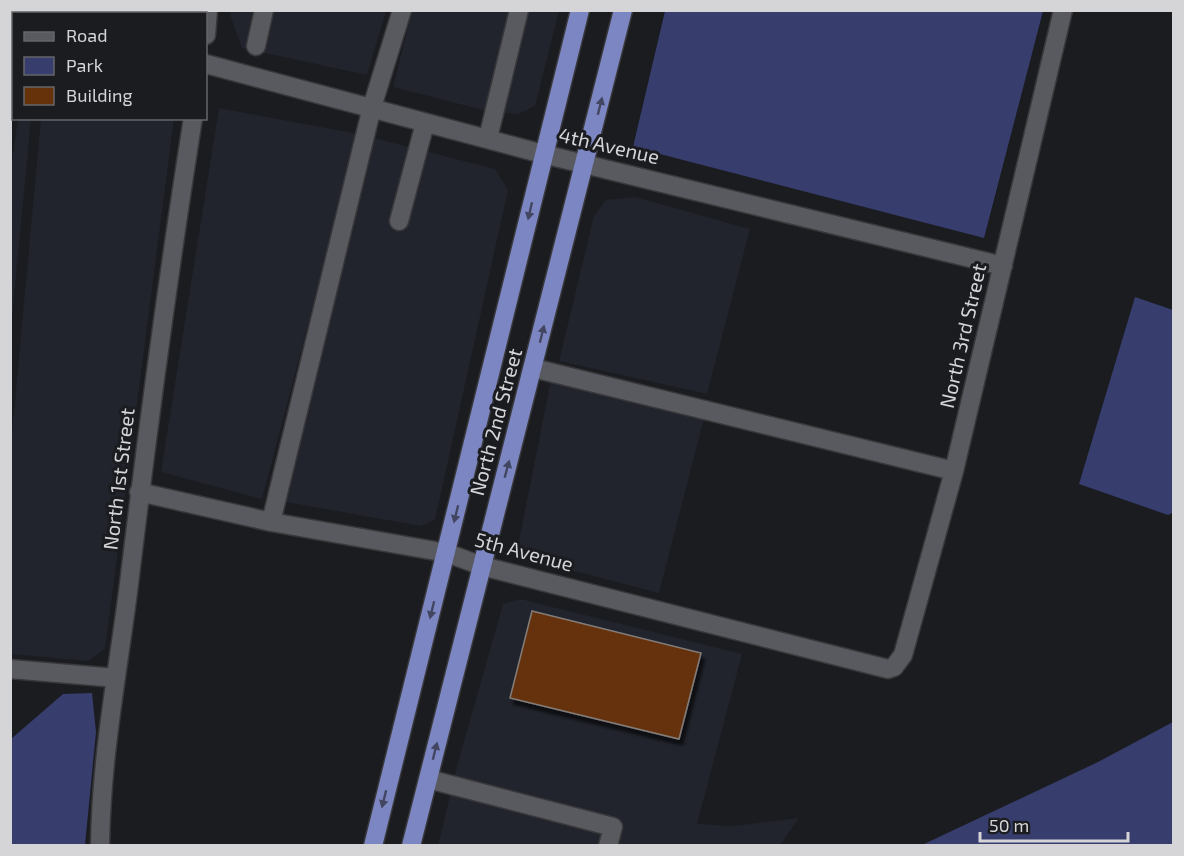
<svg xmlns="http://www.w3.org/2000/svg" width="1184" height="856" viewBox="0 0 1184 856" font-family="'Exo 2',sans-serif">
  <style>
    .built { fill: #22242d }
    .green { fill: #373d6d }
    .building { fill: #66320a; stroke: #837d7a; stroke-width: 1.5; filter: url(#shadow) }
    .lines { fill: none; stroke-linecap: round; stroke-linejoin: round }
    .minor-casing { stroke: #38383b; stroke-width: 21 }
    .highway-casing { stroke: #38383b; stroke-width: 21 }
    .minor { stroke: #595a5f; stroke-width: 18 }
    .highway { stroke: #7c86c2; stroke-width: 18 }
    .rail-casing { stroke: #b0b0b3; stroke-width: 7 }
    .rail { stroke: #1b1c20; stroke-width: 4.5; stroke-dasharray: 14; stroke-linecap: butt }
    .oneway { fill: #424661 }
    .labels { text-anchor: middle; stroke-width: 6; stroke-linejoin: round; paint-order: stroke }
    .street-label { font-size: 20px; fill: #d5d5d8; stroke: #1b1c20 }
  </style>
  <defs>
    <filter id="shadow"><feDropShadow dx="3.5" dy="6" stdDeviation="1.5" flood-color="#0009"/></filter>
  </defs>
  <rect width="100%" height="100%" fill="#1b1c20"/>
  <path class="built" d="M231,10L386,11L367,75L242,48L230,15Z
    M59,11L181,10V14L58,13Z
    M412,11H559L535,106L518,114L487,111L393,87Z
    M219,108L358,134L262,499L161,472Z
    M18,119H31L11,327L10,178Z
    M41,119H174L105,649L88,661L11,654V444Z
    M370,137L495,169L508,190L435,520L421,526L286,502Z
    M635,197L750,229L707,394L559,361L594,216L606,200Z
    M551,380L704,418L659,593L516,556Z
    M520,599L742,654L697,824L733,826L799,818L780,845L438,846L457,766L503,604Z"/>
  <path class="green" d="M665,11H1043L984,238L633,147Z
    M1135,297L1173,310L1174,512L1168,515L1079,484Z
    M92,693L96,732L85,845H11V739L63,694Z
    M1173,722V845H922L1098,762Z"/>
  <path class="building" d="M532,611L701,653L679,739L510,698Z"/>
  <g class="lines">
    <defs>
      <path id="minor" d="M206,35L208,10
        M256,46L264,10
        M206,64L543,154L1003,266
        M488,138L519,10
        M399,221L425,123
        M533,368L954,471
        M139,492L271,522L447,553L482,566L888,669L894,667L903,655L954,471L1063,10
        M271,522L372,107L402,10
        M10,669L116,678
        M428,779L613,827L608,846
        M100,846C101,760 117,676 128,592C147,434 168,276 193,118"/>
      <path id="highway" d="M373,846L580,10
        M411,846L623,10"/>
    </defs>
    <use href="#minor" class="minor-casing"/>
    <use href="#highway" class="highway-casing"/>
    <use href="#minor" class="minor"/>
    <use href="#highway" class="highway"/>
    <defs>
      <path id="rail" d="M10,19L12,10"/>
    </defs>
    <use href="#rail" class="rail-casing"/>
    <use href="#rail" class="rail"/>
  </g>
  <defs><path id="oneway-solid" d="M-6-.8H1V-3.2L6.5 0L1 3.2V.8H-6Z" transform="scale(1.5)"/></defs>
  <g class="oneway">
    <use href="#oneway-solid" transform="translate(600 106) rotate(-76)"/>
    <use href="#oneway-solid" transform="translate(530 211) rotate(103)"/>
    <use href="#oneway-solid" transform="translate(542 334) rotate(-76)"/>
    <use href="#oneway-solid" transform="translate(507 469) rotate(-75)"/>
    <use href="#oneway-solid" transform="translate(456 514) rotate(104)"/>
    <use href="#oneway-solid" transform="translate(432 610) rotate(104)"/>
    <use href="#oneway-solid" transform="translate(435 751) rotate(-76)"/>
    <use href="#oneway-solid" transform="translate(384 799) rotate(104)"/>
  </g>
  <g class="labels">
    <g class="street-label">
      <text transform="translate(609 146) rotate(13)" y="7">4th Avenue</text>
      <text transform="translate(963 336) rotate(-77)" y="7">North 3rd Street</text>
      <text transform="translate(496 422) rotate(-75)" y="7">North 2nd Street</text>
      <text transform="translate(119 479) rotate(-83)" y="7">North 1st Street</text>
      <text transform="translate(524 552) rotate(15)" y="7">5th Avenue</text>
    </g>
  </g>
  <rect width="1184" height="856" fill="none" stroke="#d5d5d8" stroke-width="24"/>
  <rect x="12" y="12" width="195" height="108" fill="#1b1c20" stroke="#65666a" stroke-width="1.5"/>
  <rect x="24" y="32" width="30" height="9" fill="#595a5f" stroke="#65666a" stroke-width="1.5"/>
  <text x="66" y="42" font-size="18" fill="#d5d5d8">Road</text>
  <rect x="24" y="57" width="30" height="18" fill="#373d6d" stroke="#65666a" stroke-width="1.5"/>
  <text x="66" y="72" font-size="18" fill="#d5d5d8">Park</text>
  <rect x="24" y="87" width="30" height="18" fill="#66320a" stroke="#65666a" stroke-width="1.5"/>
  <text x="66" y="102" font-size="18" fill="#d5d5d8">Building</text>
  <path d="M980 832v9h148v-9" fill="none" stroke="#d5d5d8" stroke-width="3"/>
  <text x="989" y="832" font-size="18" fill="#d5d5d8" stroke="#1b1c20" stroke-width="4.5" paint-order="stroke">50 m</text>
</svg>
